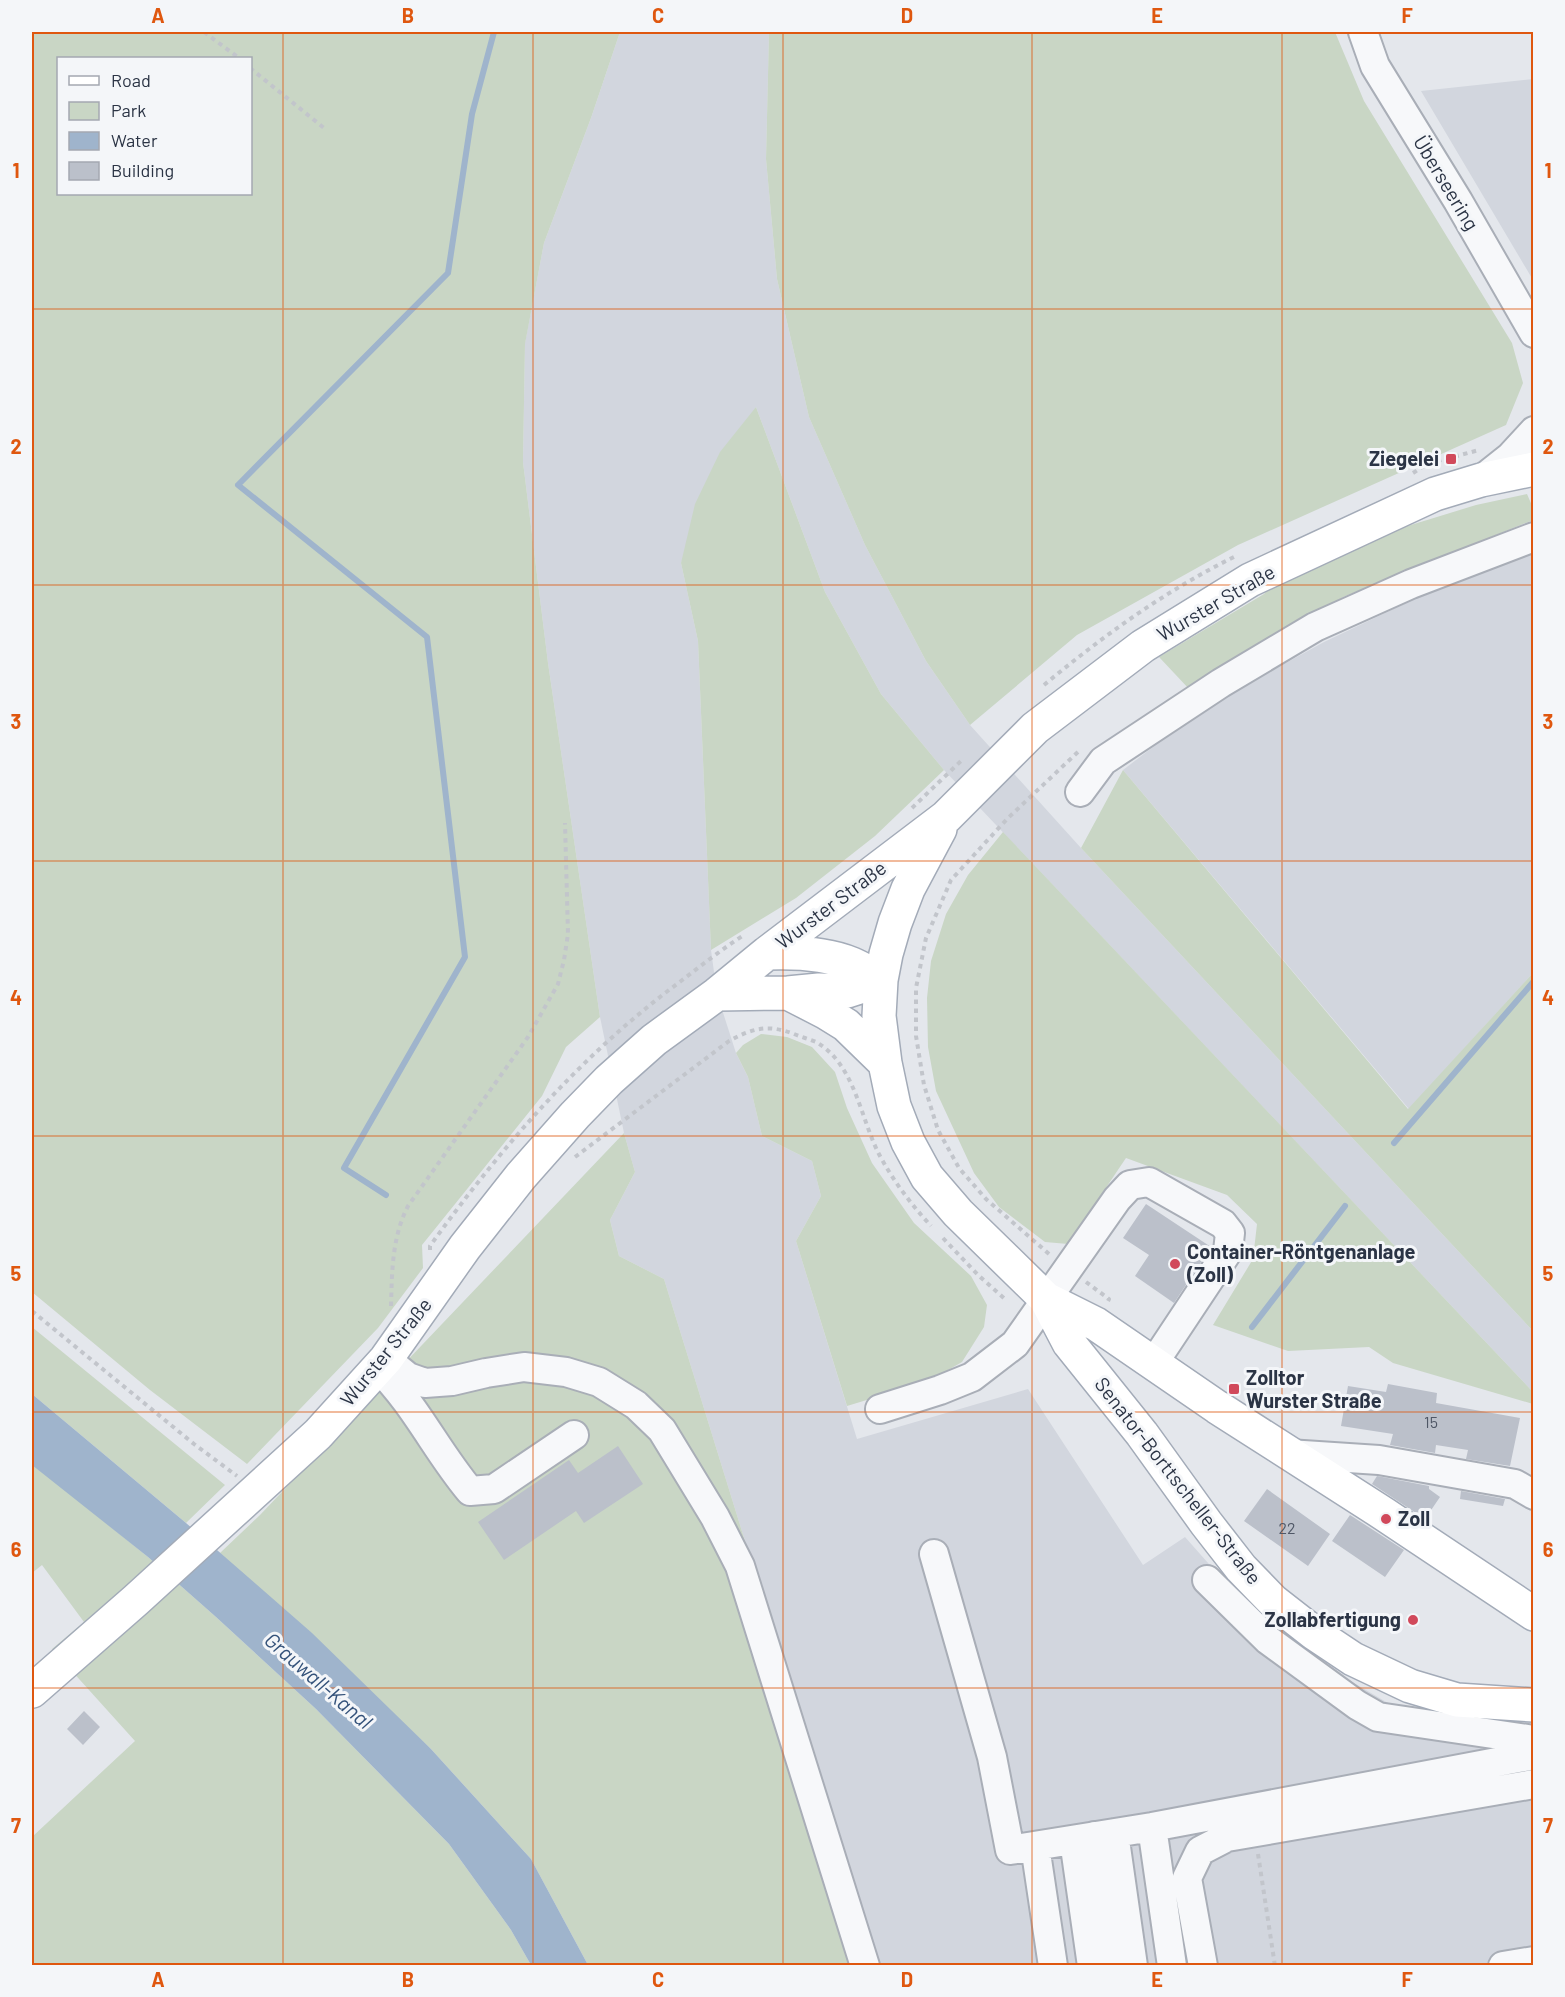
<svg xmlns="http://www.w3.org/2000/svg" width="1565" height="1997" viewBox="0 0 1565 1997" font-family="Barlow,sans-serif">
  <style>
    .built { fill: #d2d6de }
    .green { fill: #c9d6c5; fill-rule: evenodd }
    .water { fill: #9fb4cc }
    .lines { fill: none; stroke-linecap: round; stroke-linejoin: round }
    .stream { stroke: #9fb4cc; stroke-width: 6 }
    .building { fill: #bbc0ca }
    .minor-casing { stroke: #a9aeb7; stroke-width: 32 }
    .major-casing { stroke: #a3abb8; stroke-width: 36 }
    .path { stroke: #c2c5cb; stroke-width: 4; stroke-dasharray: 4.5 4.5; stroke-linecap: butt }
    .minor { stroke: #f7f8fa; stroke-width: 28 }
    .major { stroke: #fff; stroke-width: 33 }
    .grid { fill: none; stroke: #df570f; stroke-width: 1.5; stroke-opacity: 0.55 }
    .poi-dot { fill: #d1495b; stroke: #f4f6f9; stroke-width: 2 }
    .labels { text-anchor: middle; stroke-width: 6; stroke-linejoin: round; paint-order: stroke }
    .number-label { font-size: 16px; fill: #4f5766 }
    .street-label { font-size: 20px; fill: #2b3445; stroke: #f4f6f9 }
    .poi-label { font-size: 20px; font-weight: bold; fill: #2b3445; stroke: #f4f6f9; text-anchor: start }
    .water-label { font-size: 21px; font-style: italic; fill: #34527a; stroke: #f4f6f9 }
    .neatline { fill: none; stroke: #df570f; stroke-width: 2 }
    .grid-label { font-size: 20px; text-anchor: middle; font-weight: bold; fill: #df570f }
  </style>
  <rect width="100%" height="100%" fill="#e4e7ec"/>
  <path class="built" d="M620,32H769L766,159L777,279L809,417L865,545L926,661L970,725L1081,848L1533,1331V1392L944,770L881,694L825,592L756,407L681,563L698,641L711,950L717,994L736,1053L748,1077L762,1136L812,1161L821,1196L796,1241L857,1439L1028,1389L1143,1565L1185,1537L1255,1616L1296,1649L1388,1703L1421,1713L1533,1729V1965H876L664,1279L619,1256L610,1220L635,1172L624,1133L600,1017L548,663L523,462L525,343L544,243L591,118Z
    M1533,79H1534L1533,280L1421,91Z
    M1533,552V973L1409,1109L1123,770L1183,724L1230,694L1324,642L1440,587Z"/>
  <path class="green" d="M32,32H620L591,118L544,243L525,344L523,462L548,663L600,1017L566,1047L542,1096L422,1245L423,1268L378,1328L247,1464L150,1390L32,1292ZM58,58H250V194H58Z
    M769,32H1335L1364,101L1512,343L1523,383L1506,425L1238,545L1077,635L970,725L926,661L865,545L809,417L777,279L766,159Z
    M756,407L825,592L881,694L944,770L875,836L796,898L711,950L698,641L681,563L695,504L720,452Z
    M1527,494L1533,508V520L1343,597L1276,635L1190,690L1159,657L1264,594L1274,583L1362,540L1476,505Z
    M1123,770L1408,1109L1533,973V1331L1081,848Z
    M1003,832L1533,1392V1404L1393,1363L1369,1347L1288,1351L1213,1325L1253,1259L1257,1224L1227,1195L1126,1158L1068,1244L1045,1242L999,1207L974,1173L936,1091L928,1047L927,998L931,961L946,914L968,875Z
    M761,1034L787,1037L812,1047L835,1072L847,1108L872,1163L914,1223L971,1276L987,1305L984,1327L962,1362L929,1381L847,1406L796,1241L821,1196L812,1161L762,1136L748,1077L736,1053L743,1045Z
    M624,1133L635,1172L610,1220L619,1256L664,1279L876,1965H588L531,1859L431,1749L220,1553L260,1515Z
    M32,1327L225,1485L186,1523L32,1394Z
    M32,1463L148,1557L216,1617L316,1709L449,1844L511,1930L531,1965H32V1837L135,1741L52,1649L84,1622L42,1565L32,1573Z"/>
  <path class="water" d="M32,1394L186,1523L312,1633L431,1749L531,1859L588,1965H531L511,1930L449,1844L316,1709L216,1617L148,1557L32,1465Z"/>
  <g class="lines">
    <path class="stream" d="M1394,1143L1534,981
      M386,1195L344,1168L465,957L427,637L238,485L448,273L472,114L494,32
      M1252,1327L1345,1206"/>
  </g>
  <path class="building" d="M1146,1204L1211,1247L1174,1303L1135,1276L1149,1255L1123,1238Z
    M1388,1384L1437,1393L1436,1403L1520,1418L1510,1466L1466,1459L1468,1450L1436,1445L1435,1453L1390,1445L1393,1434L1341,1426L1348,1386L1386,1392Z
    M618,1446L643,1484L584,1523L576,1511L504,1560L478,1522L569,1460L578,1473Z
    M1377,1476L1429,1486V1489L1440,1497L1425,1519L1372,1484Z
    M1267,1489L1330,1534L1308,1566L1244,1521Z
    M1461,1491L1505,1499L1503,1506L1460,1499Z
    M1350,1515L1404,1550L1385,1577L1332,1541Z
    M84,1711L100,1727L83,1745L67,1729Z"/>
  <g class="lines">
    <defs>
      <path id="minor" d="M1363,32L1375,66L1458,201L1534,333
        M1481,480L1510,457L1534,431
        M1080,792L1103,761L1221,683L1315,627L1411,584L1534,537
        M386,1359L408,1377L425,1383L452,1381L486,1373L524,1367L566,1372L599,1382L636,1405L662,1430L715,1517L740,1566L865,1966
        M378,1368C415,1404 437,1452 470,1491L494,1489L574,1435
        M880,1409L940,1390L972,1377L1015,1344L1117,1199L1130,1185L1149,1182L1223,1224L1230,1233L1228,1251L1153,1364
        M1288,1454L1379,1460L1515,1484L1534,1495
        M934,1554L992,1757L1010,1850L1152,1827L1534,1755
        M1207,1580L1268,1640L1357,1705L1378,1717L1534,1740
        M1152,1827L1172,1966
        M1114,1833L1133,1966
        M1094,1836L1113,1966
        M1074,1840L1092,1966
        M1035,1846L1053,1966
        M1203,1966L1187,1878L1200,1851L1227,1837L1534,1784
        M1503,1966L1534,1961"/>
      <path id="major" d="M940,829L908,889L895,923L886,954L881,980L879,1016L885,1063L894,1106L908,1142L927,1177L958,1213L1046,1299L1096,1324L1217,1407L1384,1514L1534,1614
        M767,953C795,952 826,953 852,964C862,968 872,975 881,980
        M717,994L788,993L819,990L847,991L881,980
        M790,994L825,1012L846,1025L885,1063
        M1046,1299L1069,1343L1142,1434L1206,1523L1241,1568L1273,1601L1314,1633L1353,1659L1410,1686L1457,1700L1534,1705
        M32,1691L136,1600L318,1434L386,1359L465,1247L521,1176L575,1115L609,1080L654,1040L717,994L767,953L946,817L1035,728L1143,646L1250,580L1435,494L1481,480L1534,469"/>
    </defs>
    <use href="#minor" class="minor-casing"/>
    <use href="#major" class="major-casing"/>
    <path class="path" d="M204,32L239,58
      M250,68L324,128
      M1413,473L1427,464L1479,450
      M1044,685C1103,636 1165,591 1234,557
      M912,808L963,759
      M575,1157L729,1041C753,1028 768,1024 794,1034C801,1037 809,1039 816,1042C856,1065 860,1119 880,1156C894,1182 911,1204 931,1226
      M943,1238L978,1275L1006,1300
      M430,1250V1246C502,1146 582,1054 681,981C702,965 722,949 744,935
      M1049,1254L986,1199L959,1168L938,1130L924,1085L916,1036V988L926,938L951,880L1007,819L1080,750
      M1086,1282L1109,1299L1108,1301
      M391,1306C392,1271 392,1237 408,1206L528,1037L558,984L564,960L568,934L565,823
      M32,1311L194,1444L237,1476
      M1258,1854L1275,1966"/>
    <use href="#minor" class="minor"/>
    <use href="#major" class="major"/>
  </g>
  <path class="grid" d="M283,32V1966M533,32V1966M783,32V1966M1032,32V1966M1282,32V1966M32,309H1534M32,585H1534M32,861H1534M32,1136H1534M32,1412H1534M32,1688H1534"/>
  <g class="poi-dot">
    <rect x="1445" y="453" width="12" height="12" rx="3"/>
    <circle cx="1175" cy="1264" r="6"/>
    <rect x="1228" y="1383" width="12" height="12" rx="3"/>
    <circle cx="1386" cy="1519" r="6"/>
    <circle cx="1413" cy="1620" r="6"/>
  </g>
  <g class="labels">
    <g class="number-label">
      <text x="1431" y="1428">15</text>
      <text x="1287" y="1534">22</text>
    </g>
    <g class="street-label">
      <text transform="translate(1446 183) rotate(59)" y="7">Überseering</text>
      <text transform="translate(1216 603) rotate(-30)" y="7">Wurster Straße</text>
      <text transform="translate(831 905) rotate(-37)" y="7">Wurster Straße</text>
      <text transform="translate(386 1352) rotate(-51)" y="7">Wurster Straße</text>
      <text transform="translate(1178 1481) rotate(52)" y="7">Senator-Borttscheller-Straße</text>
    </g>
    <g class="poi-label">
      <text x="1439" y="466" text-anchor="end">Ziegelei</text>
      <text x="1187" y="1259">Container-Röntgenanlage<tspan x="1187" dy="23">(Zoll)</tspan></text>
      <text x="1246" y="1385">Zolltor<tspan x="1246" dy="23">Wurster Straße</tspan></text>
      <text x="1398" y="1526">Zoll</text>
      <text x="1401" y="1627" text-anchor="end">Zollabfertigung</text>
    </g>
    <g class="water-label">
      <text transform="translate(318 1681) rotate(41)" y="7">Grauwall-Kanal</text>
    </g>
  </g>
  <rect width="1565" height="1997" fill="none" stroke="#f4f6f9" stroke-width="66"/>
  <rect x="57" y="57" width="195" height="138" fill="#f4f6f9" stroke="#a4a8b1" stroke-width="1.5"/>
  <rect x="69" y="76" width="30" height="9" fill="#ffffff" stroke="#a4a8b1" stroke-width="1.5"/>
  <text x="111" y="87" font-size="18" fill="#2b3445">Road</text>
  <rect x="69" y="102" width="30" height="18" fill="#c9d6c5" stroke="#a4a8b1" stroke-width="1.5"/>
  <text x="111" y="117" font-size="18" fill="#2b3445">Park</text>
  <rect x="69" y="132" width="30" height="18" fill="#9fb4cc" stroke="#a4a8b1" stroke-width="1.5"/>
  <text x="111" y="147" font-size="18" fill="#2b3445">Water</text>
  <rect x="69" y="162" width="30" height="18" fill="#bbc0ca" stroke="#a4a8b1" stroke-width="1.5"/>
  <text x="111" y="177" font-size="18" fill="#2b3445">Building</text>
  <rect x="33" y="33" width="1499" height="1931" class="neatline"/>
  <g class="grid-label">
    <text x="158" y="23">A</text>
    <text x="408" y="23">B</text>
    <text x="658" y="23">C</text>
    <text x="907" y="23">D</text>
    <text x="1157" y="23">E</text>
    <text x="1407" y="23">F</text>
    <text x="16" y="178">1</text>
    <text x="1548" y="178">1</text>
    <text x="16" y="454">2</text>
    <text x="1548" y="454">2</text>
    <text x="16" y="729">3</text>
    <text x="1548" y="729">3</text>
    <text x="16" y="1005">4</text>
    <text x="1548" y="1005">4</text>
    <text x="16" y="1281">5</text>
    <text x="1548" y="1281">5</text>
    <text x="16" y="1557">6</text>
    <text x="1548" y="1557">6</text>
    <text x="16" y="1833">7</text>
    <text x="1548" y="1833">7</text>
    <text x="158" y="1987">A</text>
    <text x="408" y="1987">B</text>
    <text x="658" y="1987">C</text>
    <text x="907" y="1987">D</text>
    <text x="1157" y="1987">E</text>
    <text x="1407" y="1987">F</text>
  </g>
</svg>
